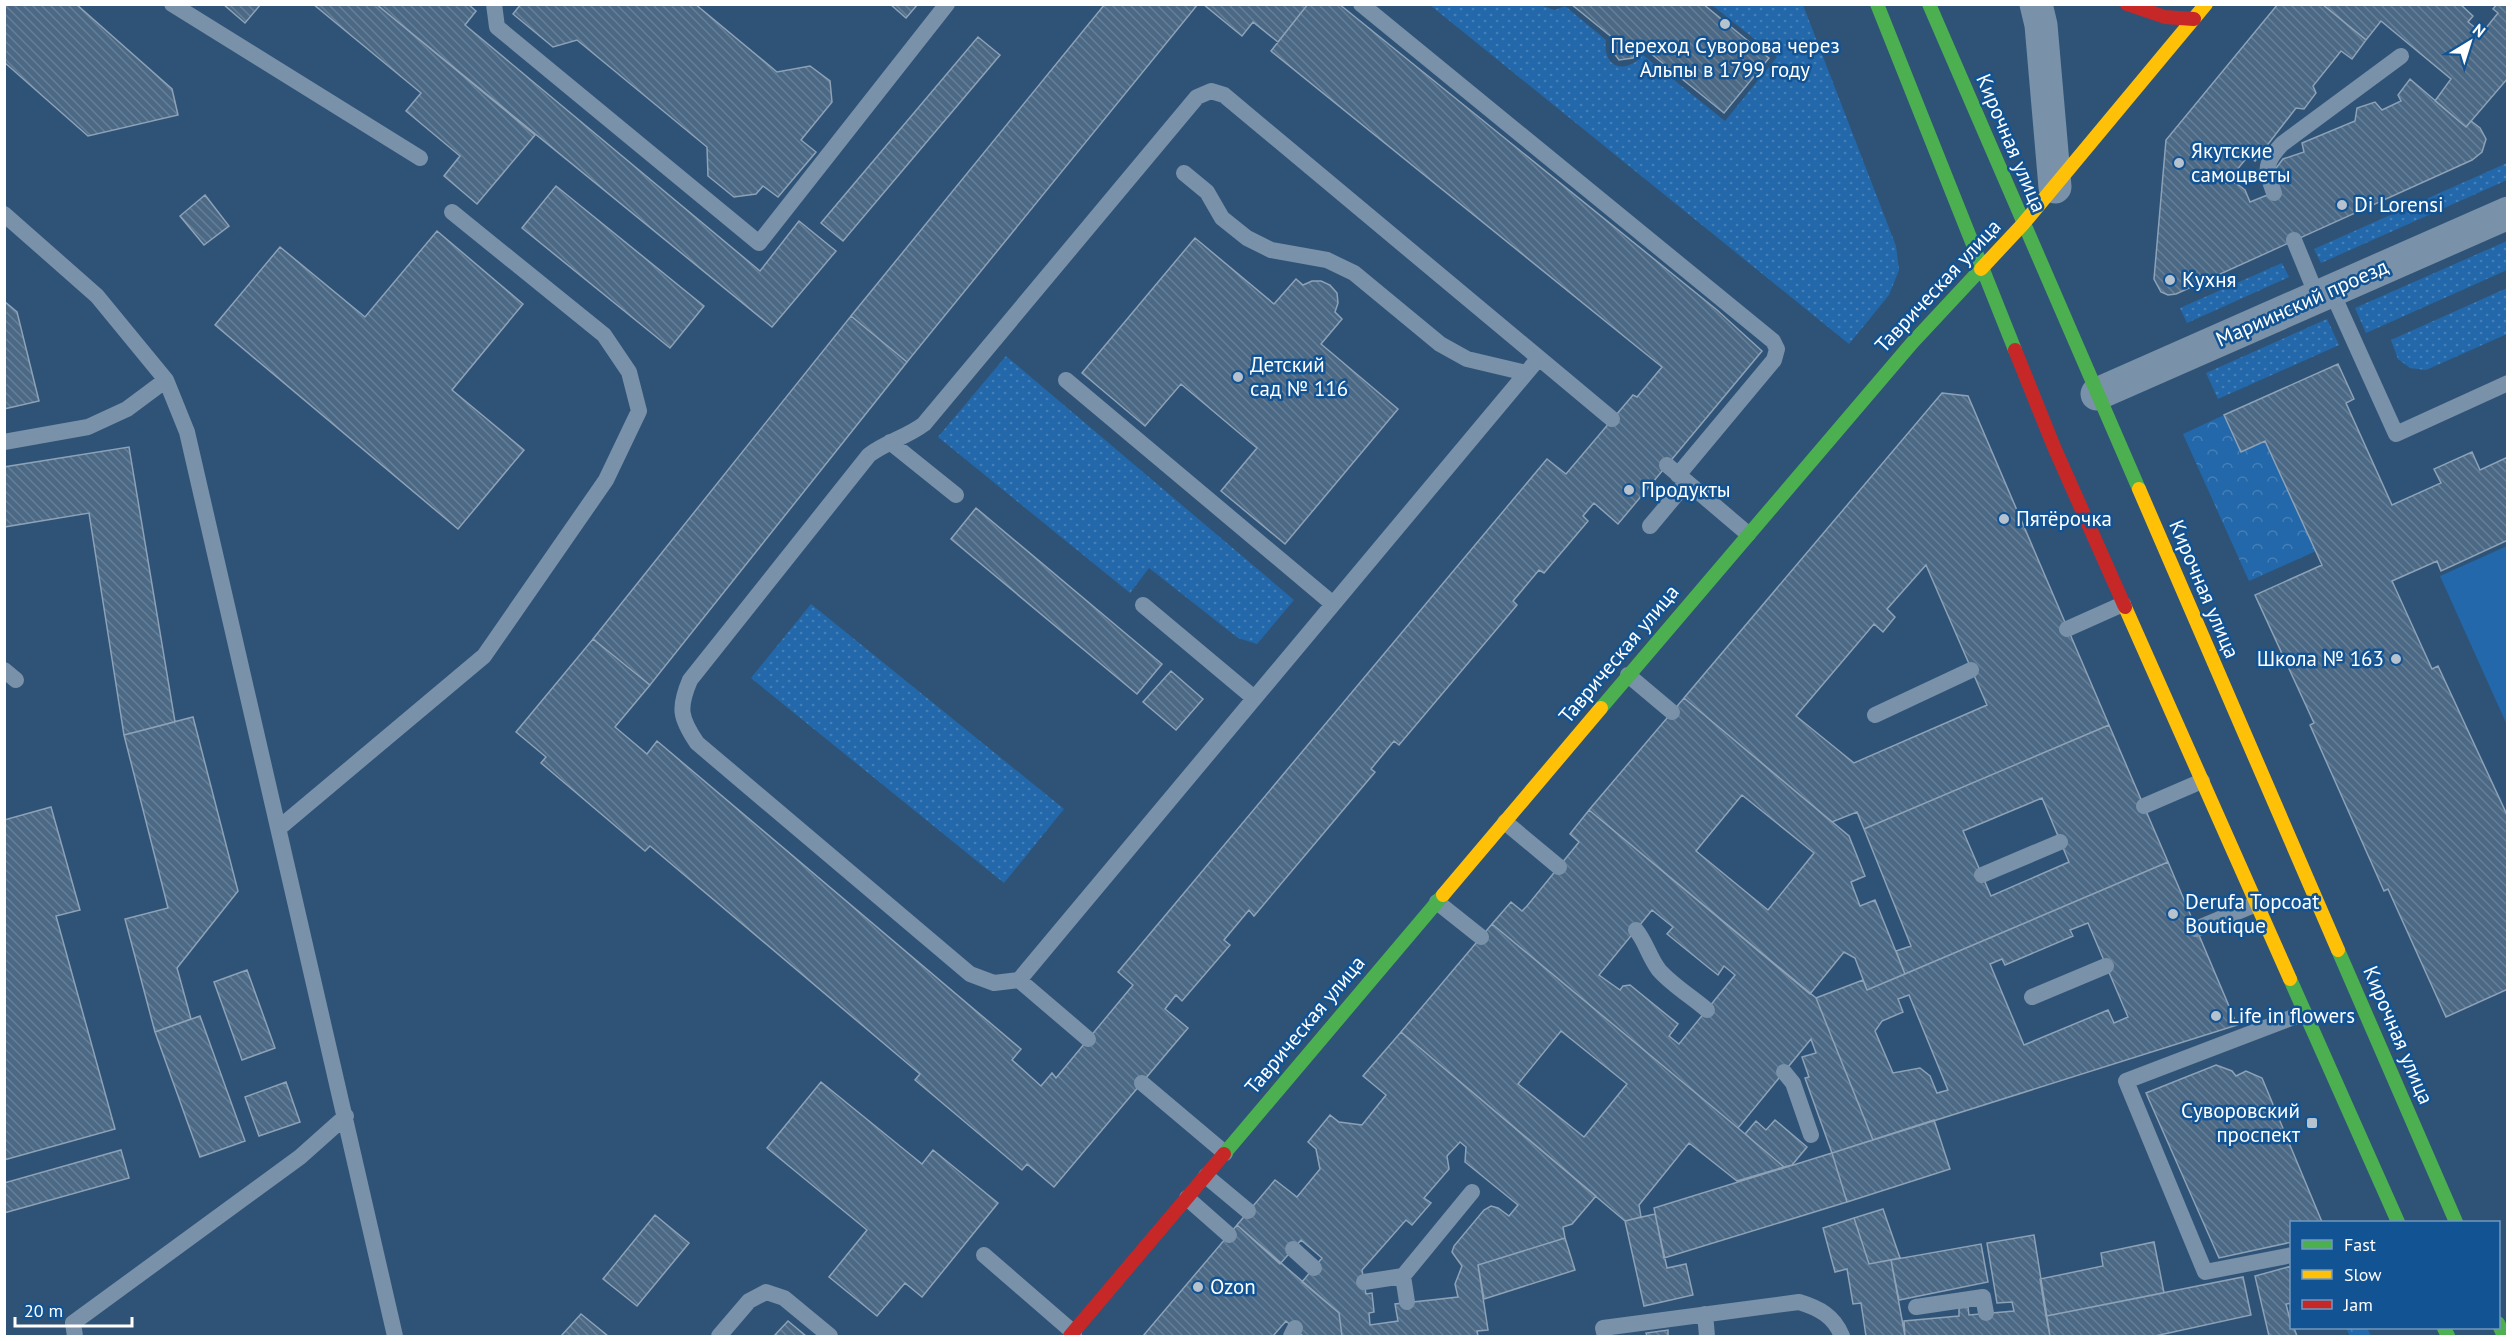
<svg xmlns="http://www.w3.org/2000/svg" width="2512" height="1341" viewBox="0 0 2512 1341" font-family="'PT Sans',sans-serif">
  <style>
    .grass { fill: url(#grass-dots) }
    .forest { fill: url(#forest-crowns) }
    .garden { fill: #2368aa }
    .building { fill: url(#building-back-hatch); stroke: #8da2b7; stroke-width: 1.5; fill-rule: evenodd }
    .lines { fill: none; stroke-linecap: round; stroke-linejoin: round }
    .lane { stroke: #7991a9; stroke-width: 16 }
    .street { stroke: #7991a9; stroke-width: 33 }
    .fast { stroke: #4caf50; stroke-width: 14 }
    .slow { stroke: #ffc107; stroke-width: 14 }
    .jam { stroke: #c62828; stroke-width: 14 }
    .poi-dot { fill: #b6c3cf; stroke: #125394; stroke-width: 2 }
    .labels { text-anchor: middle; stroke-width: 5; stroke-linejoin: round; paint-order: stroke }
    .poi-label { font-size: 21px; fill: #fff; stroke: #125394; text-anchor: start }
    .street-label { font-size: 21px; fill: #fff; stroke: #125394 }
  </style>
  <defs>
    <pattern id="grass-dots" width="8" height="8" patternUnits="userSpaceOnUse" patternTransform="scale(1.5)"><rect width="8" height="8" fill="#2368aa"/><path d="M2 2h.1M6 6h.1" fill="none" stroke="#447fb7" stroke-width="1.8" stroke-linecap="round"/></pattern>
    <pattern id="forest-crowns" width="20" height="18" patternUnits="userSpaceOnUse" patternTransform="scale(1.5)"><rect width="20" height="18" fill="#2368aa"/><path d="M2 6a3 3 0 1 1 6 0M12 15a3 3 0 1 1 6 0" fill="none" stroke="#447fb7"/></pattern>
    <pattern id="building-back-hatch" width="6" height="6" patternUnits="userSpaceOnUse" patternTransform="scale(1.5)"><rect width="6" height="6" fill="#4b6885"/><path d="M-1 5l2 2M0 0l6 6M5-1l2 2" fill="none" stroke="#667f97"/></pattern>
  </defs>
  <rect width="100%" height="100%" fill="#2f5377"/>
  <path class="grass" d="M1540,5L1555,10L1565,6L1606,40C1602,68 1626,75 1643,55L1725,121L1777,57L1712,5H1803L1896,246L1899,270L1889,295L1849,344L1430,5Z
    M2507,163V180L2321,263L2314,249Z
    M2507,241V270L2366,333L2355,308Z
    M2282,263L2289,277L2187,323L2180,308Z
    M2507,288V334L2426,370L2410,368L2398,359L2391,340Z
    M2327,319L2339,345L2218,399L2206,373Z
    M1006,356L1294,600L1257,644L1238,638L1149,568L1130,593L938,437Z
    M811,604L1064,809L1004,883L751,678Z"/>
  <path class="forest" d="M2224,415L2241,451L2265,441L2316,551L2249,581L2183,434Z
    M2346,1328H2367L2371,1336H2350Z"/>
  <path class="garden" d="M2507,546V725L2440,576Z"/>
  <path class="building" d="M4,4H76L172,89L178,115L88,136L4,62Z
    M223,4H261L245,23Z
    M313,4H376L535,135L477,204L444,176L460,156L406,111L421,93Z
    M376,4H468L476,11L465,25L760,271L799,221L836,251L772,327Z
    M521,4H695L777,72L810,66L830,81L832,102L801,140L816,152L778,197L763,186L756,194L734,197L708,176L707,147L577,40L553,47L513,14Z
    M890,4H918L906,18Z
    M1105,4H1198L907,362L851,316Z
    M1203,4H1308L1278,42L1253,22L1242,36Z
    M1308,4H1339L1717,310L1762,351L1618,524L1594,503L1583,516L1588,521L1544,573L1539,570L1513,601L1517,605L1399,745L1394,741L1371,769L1375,772L1254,916L1249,910L1224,940L1230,945L1182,1001L1176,995L1165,1009L1188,1028L1054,1187L1027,1164L1022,1170L915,1080L920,1074L650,846L645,851L541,763L546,757L516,732L593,639L650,685L615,727L647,754L657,741L1021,1049L1012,1060L1041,1086L1052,1073L1056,1078L1133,985L1118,972L1547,459L1566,474L1633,395L1637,397L1662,367L1271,51Z
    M1571,4H1703L1769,58L1724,113L1639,44L1633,58L1619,60L1611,49L1614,39Z
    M2278,4H2322L2366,40L2352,59L2341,51L2313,86L2316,93L2304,109L2296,108L2255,161L2249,155L2226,183H2236L2245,190L2250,202L2280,190L2273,172L2283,159L2304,152L2302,143L2355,121L2357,108L2375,102L2382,110L2401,101L2398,95L2410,79L2466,127L2471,121L2480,128L2486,139L2482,152L2472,160L2176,294L2168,295L2161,292L2154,279L2166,140Z
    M2322,4H2460L2473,16L2468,22L2482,33L2498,13L2493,9L2497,4H2508V78L2466,127L2435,101L2451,79L2381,21L2366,40Z
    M978,37L1000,55L843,241L821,223Z
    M556,186L704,306L670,348L522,228Z
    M205,195L229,226L204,245L180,216Z
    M437,231L523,304L452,390L524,450L458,529L215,325L280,247L365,317Z
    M1195,238L1274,304L1296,279L1303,285L1312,281H1321L1330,285L1337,293L1338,303L1335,312L1342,319L1321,344L1398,409L1285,544L1221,491L1257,448L1181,384L1145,426L1082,373Z
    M4,301L17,312L39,401L4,409Z
    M851,316L907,362L650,685L593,639Z
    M2338,364L2354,399L2346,403L2392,505L2441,483L2434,469L2472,452L2480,470L2508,457V540L2441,571L2437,561L2392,581L2432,669L2438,666L2508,817V989L2446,1017L2388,889L2384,891L2310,725L2314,723L2255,595L2322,565L2265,441L2241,452L2224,415Z
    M1942,393L1968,396L2109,725L1864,829L1857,812L1832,822L1684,698ZM1926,565L1987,705L1854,763L1796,716L1874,624L1883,632L1895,617L1887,609Z
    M129,447L175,722L124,735L89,513L4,527V467Z
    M976,508L1162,664L1137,694L951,539Z
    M1171,671L1203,699L1176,730L1143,702Z
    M1684,698L1849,836L1865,876L1851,882L1860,906L1875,900L1905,974L1867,990L1855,958L1844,952L1810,994L1589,810ZM1742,795L1814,853L1768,910L1696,851Z
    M193,717L238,891L177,968L191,1019L155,1032L125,919L168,908L124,735Z
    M2109,725L2168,862L1905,974L1896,951L1911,946L1864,829ZM2042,798L2069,862L1991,896L1963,831Z
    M51,807L80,910L56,916L115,1129L4,1160V820Z
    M1589,810L1816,998L1873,1140L1832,1153L1805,1078L1809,1077L1802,1057L1816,1053L1811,1039L1738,1128L1492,924L1511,902L1522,911L1527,906L1579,842L1570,834ZM1652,910L1673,927L1667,934L1709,968L1718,975L1724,966L1735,975L1679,1044L1669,1036L1678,1024L1630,985L1623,986L1620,990L1599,975Z
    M2168,862L2237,1025L1873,1140L1816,998L1863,980L1867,990ZM2088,923L2128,1017L2114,1023L2108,1010L2024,1045L1990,964L2002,959L2005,965L2073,936L2070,930ZM1909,995L1948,1090L1937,1093L1930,1076L1920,1068L1893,1073L1875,1031L1882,1021L1903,1012L1898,999Z
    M1492,924L1738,1128L1784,1167L1737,1181L1689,1143L1639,1205L1641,1217L1625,1221L1401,1032ZM1561,1031L1627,1084L1584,1137L1518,1084Z
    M247,970L275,1048L242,1060L214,982Z
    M200,1016L245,1141L200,1157L155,1032Z
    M1401,1032L1596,1196L1572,1224L1563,1227L1565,1238L1478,1265L1488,1330L1477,1331L1478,1336H1342L1339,1313L1302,1282L1322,1258L1301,1240L1280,1264L1237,1225L1275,1180L1297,1197L1320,1169L1316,1149L1308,1142L1330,1115L1339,1122L1362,1125L1386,1095L1363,1076ZM1460,1142L1466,1147L1465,1162L1518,1205L1509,1216L1498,1208L1491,1206L1484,1210L1454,1246L1452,1252L1462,1266L1455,1284L1458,1297L1395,1304L1398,1321L1370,1325L1369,1313L1374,1312L1373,1302L1372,1293L1366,1294L1362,1270L1406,1220L1412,1225L1431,1203L1424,1198L1449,1169L1447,1156Z
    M2216,1065L2232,1071L2236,1076L2246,1071L2262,1078L2322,1222H2292V1242L2219,1258L2146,1093Z
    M286,1082L300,1122L259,1136L245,1097Z
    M821,1082L922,1164L933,1150L998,1203L922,1297L905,1283L877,1316L829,1277L867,1230L767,1148Z
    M1775,1120L1807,1147L1792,1165L1784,1167L1745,1134L1756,1121L1766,1130Z
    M1934,1120L1950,1169L1847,1202L1832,1153Z
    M121,1150L129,1178L4,1213V1183Z
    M1832,1153L1847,1202L1664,1258L1654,1208Z
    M1883,1209L1900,1258L1869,1264L1854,1218Z
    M1655,1214L1667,1268L1686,1264L1693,1295L1644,1306L1625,1221Z
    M655,1215L689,1243L637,1306L603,1279Z
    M1854,1218L1869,1264L1891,1260L1905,1336H1866L1861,1303L1853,1304L1847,1269L1835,1272L1823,1228Z
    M1237,1225L1339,1313L1342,1336H1303L1286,1321L1273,1336H1143Z
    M2034,1235L2050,1336H1905L1904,1321L1959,1316V1308L1968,1307L1969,1315L2014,1311L2012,1302L1997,1303L1987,1243Z
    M1565,1238L1575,1270L1484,1299L1478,1265Z
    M2154,1242L2164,1293L2046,1316L2040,1279L2103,1266L2101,1253Z
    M1981,1244L1988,1282L1899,1300L1891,1260Z
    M2292,1266V1303L2286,1304L2292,1328H2294L2297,1336H2269L2255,1276Z
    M2243,1277L2251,1315L2155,1336H2050L2046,1316Z
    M581,1314L608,1336H561Z
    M788,1321L806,1336H774Z
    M1668,1330V1336H1647L1646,1333Z"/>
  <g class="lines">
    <path class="lane" d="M172,4L420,158
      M494,4L497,27L759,243L947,4
      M1361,4L1773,341L1777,349L1774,360L1678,475
      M1184,173L1207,192L1222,218L1247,238L1271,250L1327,260L1354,273L1440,344L1467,359L1526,373
      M2274,193C2265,169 2264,163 2282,144L2401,56
      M4,214L97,296L166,380L187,432L395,1336
      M2294,240L2317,296
      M2331,290L2396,434L2508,383
      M1066,380L1333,604
      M4,442L88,427L127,409L166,380
      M890,442L956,495
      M1667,465L1748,534
      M1650,526L1686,483
      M1143,605L1254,698
      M2067,629L2123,604
      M4,670L16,680
      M1628,675L1672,712
      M1875,715L1971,670
      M2144,806L2202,781
      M1505,822L1559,867
      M279,828L484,656L606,480L639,411L629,372L604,335L452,212
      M1982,875L2060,842
      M1437,902L1481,937
      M2196,929L2256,904
      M1636,930C1646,942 1649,957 1659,970C1672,985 1692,997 1707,1010
      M1019,980L1538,359
      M2032,997L2106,966
      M1088,1039L1019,980L994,983L970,974L697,743C680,718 678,708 690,680L869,455C886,442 907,437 924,424L1197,97L1211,91L1224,95L1612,419
      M1784,1072L1793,1083L1811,1135
      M1142,1083L1225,1153
      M1206,1176L1248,1211
      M1187,1198L1229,1235
      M1293,1249L1314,1268
      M984,1255L1074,1333
      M2292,1255L2205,1272L2126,1081L2304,1013
      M1403,1276L1407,1302
      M1364,1282L1403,1276L1472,1192
      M1916,1307L1983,1297L1986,1313
      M1705,1314L1707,1336
      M75,1336L73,1323L300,1157L346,1116
      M719,1336L749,1301L766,1292L784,1298L830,1336
      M1291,1336L1295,1328
      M1605,1336L1603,1328L1799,1302C1819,1308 1834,1316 1842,1336"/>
    <path class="street" d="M2036,4L2041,25L2055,187
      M2097,394L2508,213"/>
    <path class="fast" d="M1877,4L2015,350
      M1929,4L2139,489
      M1601,708L1912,343L1981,269
      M2338,950L2456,1222
      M2290,979L2398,1222
      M1224,1154L1443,895
      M2498,1323L2504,1336
      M2444,1328L2448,1336"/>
    <path class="slow" d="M1981,269L2023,224L2206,4
      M2139,489L2338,950
      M2125,607L2290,979
      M1443,895L1601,708"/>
    <path class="jam" d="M2127,4L2165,17L2194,19
      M2015,350L2054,447L2125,607
      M1070,1336L1224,1154"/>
  </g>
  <g class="poi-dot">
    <circle cx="1725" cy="24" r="6"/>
    <circle cx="2179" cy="163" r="6"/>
    <circle cx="2342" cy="205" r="6"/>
    <circle cx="2170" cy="280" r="6"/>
    <circle cx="1238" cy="377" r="6"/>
    <circle cx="1629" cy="490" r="6"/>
    <circle cx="2004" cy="519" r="6"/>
    <circle cx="2396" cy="659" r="6"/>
    <circle cx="2173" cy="914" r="6"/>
    <circle cx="2216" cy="1016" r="6"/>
    <rect x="2306" y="1117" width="12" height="12" rx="3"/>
    <circle cx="1198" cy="1287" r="6"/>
  </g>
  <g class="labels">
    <g class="poi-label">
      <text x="1725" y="53" text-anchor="middle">Переход Суворова через<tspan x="1725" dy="24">Альпы в 1799 году</tspan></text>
      <text x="2191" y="158">Якутские<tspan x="2191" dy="24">самоцветы</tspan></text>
      <text x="2354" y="212">Di Lorensi</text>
      <text x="2182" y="287">Кухня</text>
      <text x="1250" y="372">Детский<tspan x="1250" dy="24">сад № 116</tspan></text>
      <text x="1641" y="497">Продукты</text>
      <text x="2016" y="526">Пятёрочка</text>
      <text x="2384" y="666" text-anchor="end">Школа № 163</text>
      <text x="2185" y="909">Derufa Topcoat<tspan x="2185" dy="24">Boutique</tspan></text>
      <text x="2228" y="1023">Life in flowers</text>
      <text x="2300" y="1118" text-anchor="end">Суворовский<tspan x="2300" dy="24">проспект</tspan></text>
      <text x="1210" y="1294">Ozon</text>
    </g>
    <g class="street-label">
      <text transform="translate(2011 143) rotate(67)" y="7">Кирочная улица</text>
      <text transform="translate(1938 286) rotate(-47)" y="7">Таврическая улица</text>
      <text transform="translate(2302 303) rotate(-24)" y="7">Мариинский проезд</text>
      <text transform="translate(2204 589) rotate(67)" y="7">Кирочная улица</text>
      <text transform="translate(1619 654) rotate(-50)" y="7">Таврическая улица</text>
      <text transform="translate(1305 1025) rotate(-50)" y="7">Таврическая улица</text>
      <text transform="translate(2398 1035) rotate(67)" y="7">Кирочная улица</text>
    </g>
  </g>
  <rect width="2512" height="1341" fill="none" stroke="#ffffff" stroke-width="12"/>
  <rect x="2290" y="1221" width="210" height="108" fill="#125394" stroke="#7198bf" stroke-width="1.5"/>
  <rect x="2302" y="1240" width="30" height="9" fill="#4caf50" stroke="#7198bf" stroke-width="1.5"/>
  <text x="2344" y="1251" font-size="18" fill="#ffffff">Fast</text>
  <rect x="2302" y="1270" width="30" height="9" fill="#ffc107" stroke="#7198bf" stroke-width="1.5"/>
  <text x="2344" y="1281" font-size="18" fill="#ffffff">Slow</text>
  <rect x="2302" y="1300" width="30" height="9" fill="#c62828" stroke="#7198bf" stroke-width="1.5"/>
  <text x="2344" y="1311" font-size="18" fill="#ffffff">Jam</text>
  <g transform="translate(2470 42) rotate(38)" stroke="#125394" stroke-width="4.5" paint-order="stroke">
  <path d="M0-4.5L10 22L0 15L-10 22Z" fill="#ffffff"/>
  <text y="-9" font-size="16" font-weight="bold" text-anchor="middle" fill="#ffffff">N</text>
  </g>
  <path d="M15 1317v9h117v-9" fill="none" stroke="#ffffff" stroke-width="3"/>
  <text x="24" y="1317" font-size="18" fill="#ffffff" stroke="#125394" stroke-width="4.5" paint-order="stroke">20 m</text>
</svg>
